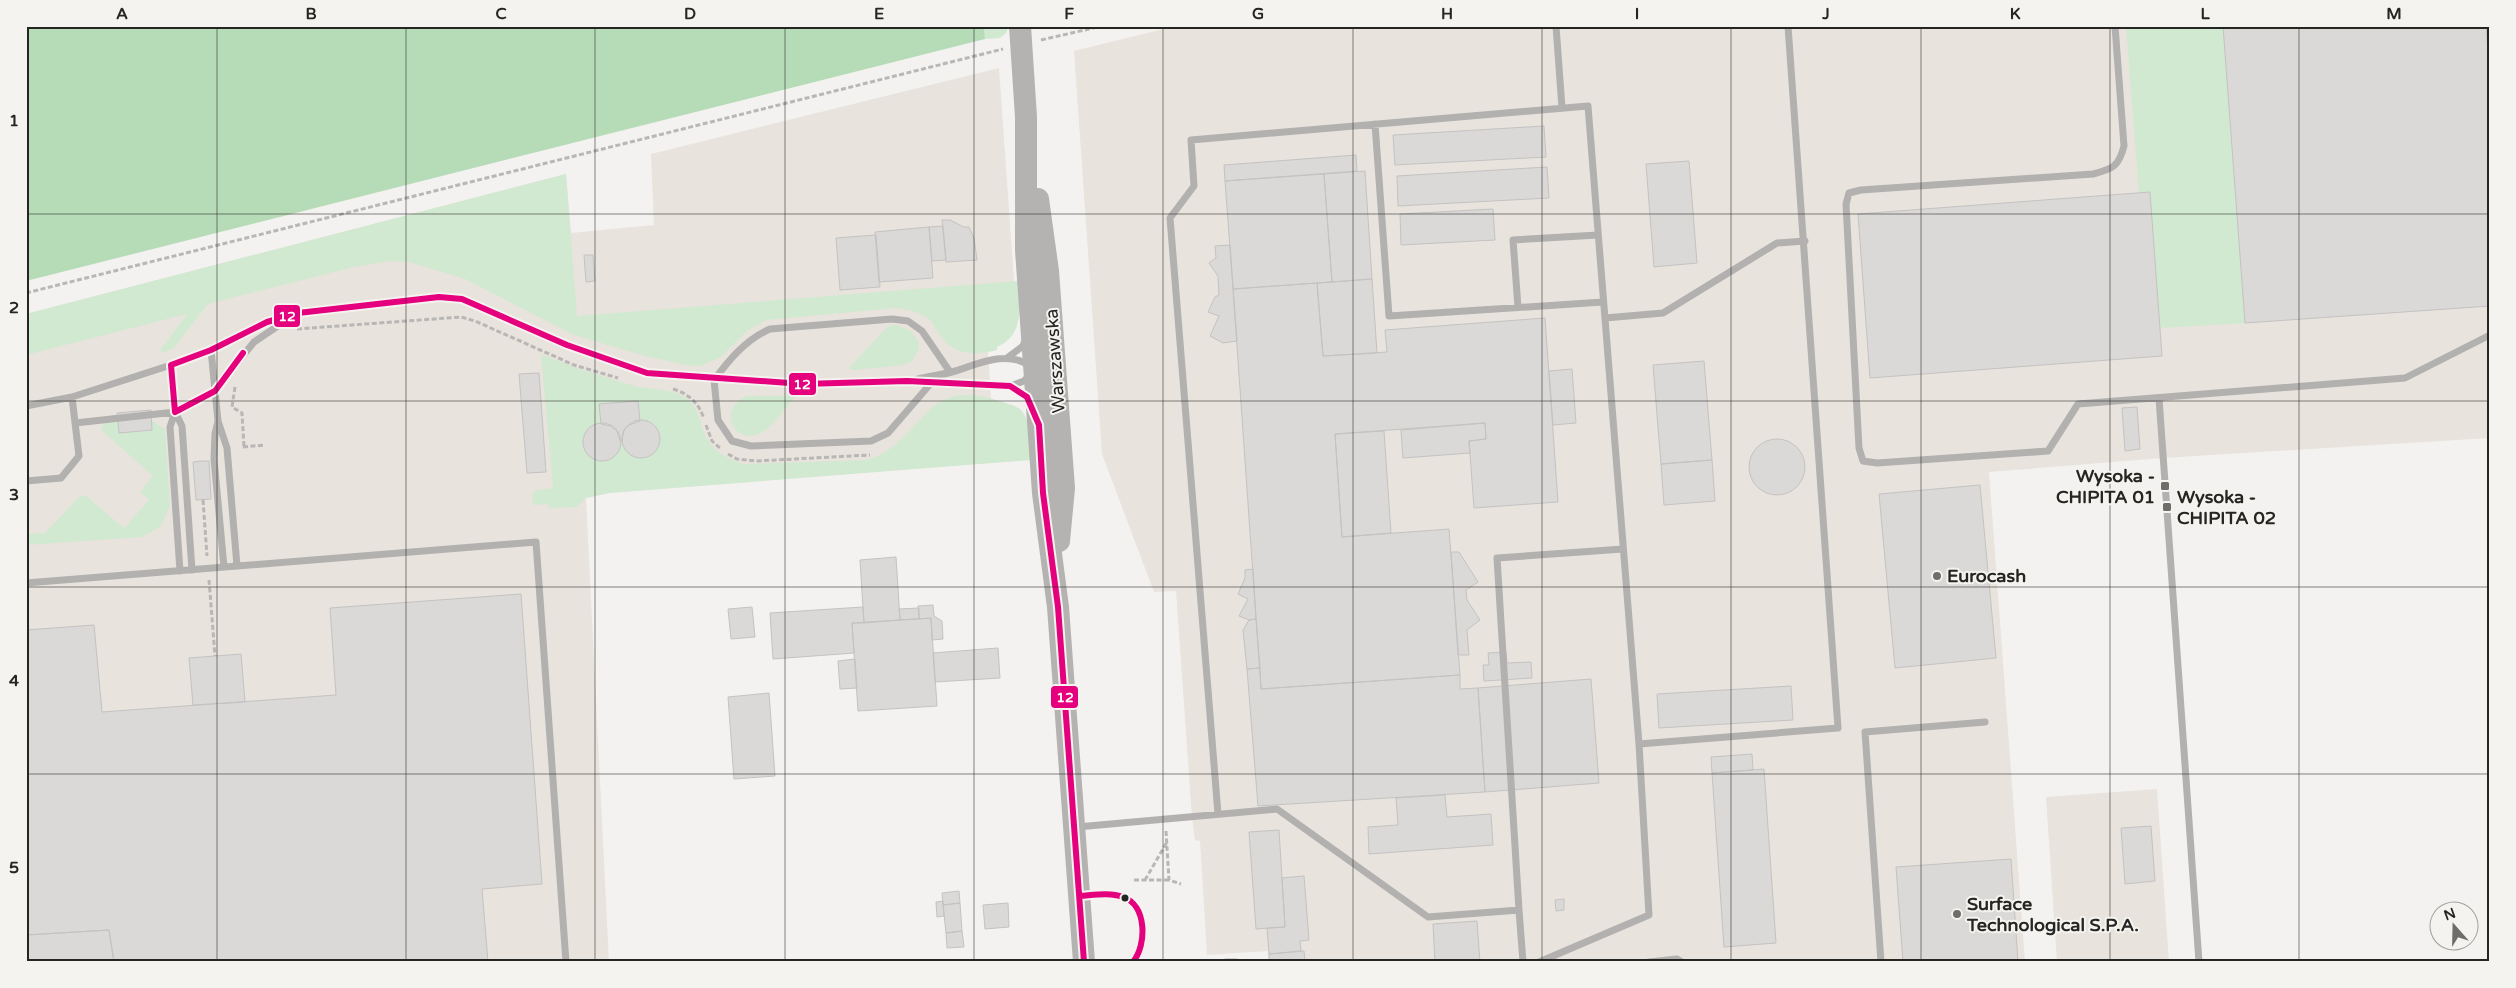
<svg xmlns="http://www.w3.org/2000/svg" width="2516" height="988" viewBox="0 0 2516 988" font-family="'Varela Round',sans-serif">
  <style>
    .built { fill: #e8e3dc }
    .green { fill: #d2e9d1 }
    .forest { fill: #b6dbb7 }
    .building { fill: #dad9d8; stroke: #c4c2c2 }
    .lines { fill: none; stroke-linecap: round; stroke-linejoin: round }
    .path { stroke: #b8b7b6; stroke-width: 3; stroke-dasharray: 5 2.5; stroke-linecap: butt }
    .service { stroke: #b2b1b0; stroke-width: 7 }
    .primary { stroke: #b4b3b2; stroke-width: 22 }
    .bus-1-casing { stroke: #f5f3ef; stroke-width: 10 }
    .bus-1 { stroke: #e5007d; stroke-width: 6 }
    .grid { fill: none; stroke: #252523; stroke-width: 1; stroke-opacity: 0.55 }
    .poi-dot { fill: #6d6d6b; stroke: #f5f3ef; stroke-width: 2 }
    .bus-dot { fill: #252523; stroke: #f5f3ef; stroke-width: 2 }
    .labels { text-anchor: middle; stroke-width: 4; stroke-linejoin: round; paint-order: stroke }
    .street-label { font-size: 18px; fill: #252523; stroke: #f5f3ef }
    .poi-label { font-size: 18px; font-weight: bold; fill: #252523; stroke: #f5f3ef; text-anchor: start }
    .line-badge { stroke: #f5f3ef; stroke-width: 2 }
    .badge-label { font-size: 14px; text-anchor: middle; font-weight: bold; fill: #fff }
    .neatline { fill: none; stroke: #252523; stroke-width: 2 }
    .grid-label { font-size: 16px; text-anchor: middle; font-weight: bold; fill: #252523 }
  </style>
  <rect width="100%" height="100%" fill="#f4f2f0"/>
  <path class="built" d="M1175,26H2490V438L2163,458L1989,472L2025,962H1269L1268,951L1207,955L1200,841L1195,840L1192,818L1176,591L1154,592L1102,454L1074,51Z
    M999,68L1014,281L988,352L991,398L1025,460L609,493L586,498L609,962H26V314L566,174L571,233L654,225L651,154Z
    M2157,789L2169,962H2057L2046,797Z"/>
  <path class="green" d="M984,26H1007V32L1000,38L985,39Z
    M2126,26H2223L2245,323L2160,328L2149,322Z
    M566,174L577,316L1019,281C1019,306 1025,335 997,347V350C979,355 956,356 943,339C938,334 935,326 930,320C921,312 909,310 897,308L766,320L747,331L721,357L700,366L686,365L645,356L574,335L465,279L409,262L390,261L354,267L208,304L174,348L163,353L160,350L187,314L26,355V314Z
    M895,325L910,330L919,342V349L911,362L903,365L853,370L849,368L887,327Z
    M541,354C572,367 603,377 635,386C651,390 669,388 683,396C701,406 699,427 709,442C717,454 730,459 743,464L867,460C926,442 920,375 999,401C1004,403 1011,404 1017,407C1032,415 1030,445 1031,460L609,493L586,498L576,507L549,508L548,504L533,505L532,494L537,490L553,488Z
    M746,396H796C785,408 775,425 761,433C737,446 715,412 746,396Z
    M151,420L165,429L170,506L161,526L142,537L26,545V534L45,533L80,496H86L124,528L149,500L140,492L153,476L101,430L102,426L105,423Z"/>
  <path class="forest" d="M26,26H984L985,39L26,281Z"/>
  <path class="building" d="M2223,26H2486L2490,75V306L2245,323Z
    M1544,126L1546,157L1395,165L1393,135Z
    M1356,155L1357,171L1225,181L1224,165Z
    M1689,161L1697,263L1654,267L1646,164Z
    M1547,167L1549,198L1398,206L1397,176Z
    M1365,171L1372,279L1332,282L1324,174Z
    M1324,174L1332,282L1233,289L1225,181Z
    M2150,192L2162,356L1870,378L1858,214Z
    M1493,209L1495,240L1401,245L1400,214Z
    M942,220H950L964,227H969L974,238L977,260L946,262Z
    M943,226L946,260L932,261L929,227Z
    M929,227L933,278L879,282L875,232Z
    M876,235L880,287L840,290L836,238Z
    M1230,245L1237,341L1223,343L1210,336L1219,316L1208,312L1215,297L1219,295L1218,276L1209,263L1216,258L1215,246Z
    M584,255H593L595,281L586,282Z
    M1372,279L1377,353L1323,356L1317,283Z
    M1317,283L1323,356L1387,352L1385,330L1545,318L1558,502L1474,508L1469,441L1486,439L1485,423L1335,434L1342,537L1449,529L1460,675L1261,689L1233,289Z
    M1704,361L1712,460L1661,464L1653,365Z
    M1572,369L1576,423L1553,425L1549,371Z
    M539,373L546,472L527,473L519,374Z
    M638,401L640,421L629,425L624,430L622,441H620L617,431L611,426L601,424L599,404Z
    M2137,407L2140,449L2125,451L2122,408Z
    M151,410L152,430L119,433L117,413Z
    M622 439a19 19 0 1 1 38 0a19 19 0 1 1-38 0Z
    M1485,423L1486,439L1469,441L1470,453L1403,458L1401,430Z
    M583 442a19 19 0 1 1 38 0a19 19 0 1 1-38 0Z
    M1384,431L1391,533L1342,537L1335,434Z
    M1749 467a28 28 0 1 1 56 0a28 28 0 1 1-56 0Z
    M1712,460L1715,501L1664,505L1661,464Z
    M201,461H209L211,499L196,500L193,462Z
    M1980,485L1996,658L1895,668L1879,494Z
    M1451,552H1459L1478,582L1466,590L1467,600L1480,620L1467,630L1469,655H1458Z
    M896,557L900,620L864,623L860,560Z
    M1253,569L1256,619L1249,620L1239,616L1248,599L1238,594L1245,578V570Z
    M521,594L542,884L482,889L488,962H114L109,930L26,935V630L94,625L102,712L336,695L330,608Z
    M933,605L934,616L942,621L943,639L932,640L931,618L919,619L918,606Z
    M752,607L755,637L731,639L728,609Z
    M863,607L864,623H852L854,653L773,659L770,613Z
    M919,608V619L900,620L899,609Z
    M931,618L937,706L858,711L852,623Z
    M1256,619L1260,668L1247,669L1243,630L1249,620Z
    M998,648L1000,678L935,682L933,653Z
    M1506,652L1507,663L1531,662L1532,678L1484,681L1483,665H1489L1488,653Z
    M241,654L245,702L193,705L189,658Z
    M855,659L857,688L840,689L838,661Z
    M1260,668L1261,689L1460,675V689L1478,688L1485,792L1258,806L1247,669Z
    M1591,679L1599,783L1485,792L1478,688Z
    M1791,686L1793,720L1659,728L1657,694Z
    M769,693L775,776L734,779L728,697Z
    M1752,754L1753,770L1712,773L1711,757Z
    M1764,769L1776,943L1724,947L1712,773Z
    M1445,795L1447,817L1491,814L1493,845L1369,854L1368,827L1398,825L1396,798Z
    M2151,826L2155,881L2125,884L2121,828Z
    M1279,830L1285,927L1256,929L1249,832Z
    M2011,859L2018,962H1903L1896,867Z
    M1304,876L1309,940L1300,941L1301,951L1269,954L1267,928L1285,927L1282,878Z
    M959,891L960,903L943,905L942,893Z
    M1564,899V910L1556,911L1555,900Z
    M943,901L944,916L937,917L936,902Z
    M960,903L962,931L946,933L943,905Z
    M1008,903L1009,927L985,929L983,905Z
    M1477,921L1480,962H1435L1433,924Z
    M109,930L114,962H26V935Z
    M962,931L964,947L947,948L946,933Z
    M1304,951L1305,962H1269V954Z"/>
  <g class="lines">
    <path class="path" d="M1041,40L1102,26
      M26,293L1003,49
      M297,329L461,317L475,321L574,365L618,378
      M235,387L232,407L242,413L244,447
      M673,389C689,394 699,403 704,419
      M706,425L712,441L721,449
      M243,447L265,445
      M728,454L737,459L756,461L870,455
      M203,500L207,556
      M209,580L215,656
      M1166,831L1169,880L1181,884
      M1134,880H1169
      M1145,880L1167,842"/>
    <path class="service" d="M1556,26L1562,108
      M2115,26L2124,146C2119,166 2113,169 2093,174L1861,190L1849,193L1846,204L1859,448L1863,461L1877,463L2048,451L2078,404L2405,378L2490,335
      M1375,124L1389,316L1603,302
      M1518,307L1513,240L1598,235
      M1605,318L1663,313L1777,243L1805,241
      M211,350L218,421L215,434L214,459L224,567
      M1007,358L1023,346L1025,340
      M171,365L175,412L182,426L192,570
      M918,379C929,376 941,375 952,372C976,365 1007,349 1030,366
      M932,382L888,433L871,441L751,446L732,441L718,420L714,380C729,360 746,339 770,329L892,319L908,321L922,331L950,372
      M1010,386L1024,381L1029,376
      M2159,398L2199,962
      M26,406L72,397L171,365L211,350L267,322L298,313L439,297L462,299L567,345L647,373L803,384L907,381L990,384L1010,386L1027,397L1029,402
      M175,412L170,427L180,571
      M218,421L227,448L237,566
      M75,423L175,412L192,404L215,391L254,342L291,317
      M26,481L61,478L79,456L72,397
      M26,583L536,542L566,962
      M1639,744L1838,728L1788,26
      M1218,814L1170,218L1194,186L1191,140L1588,106L1639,744L1649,915L1539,962
      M1077,827L1277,809L1428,917L1519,910L1523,962
      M1081,896C1115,895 1138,887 1142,929C1143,943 1143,951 1133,962
      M1519,910L1497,558L1623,549
      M1226,962H1236
      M1649,962L1677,959L1682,962
      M1881,962L1865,732L1985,722"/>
    <path class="primary" d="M1020,26L1026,117V250L1043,493L1058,607L1084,962
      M1038,199L1048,271L1064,488L1059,541"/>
    <defs>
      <path id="bus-1" d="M243,353L215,391L175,412L171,365L211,350L267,322L298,313L439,297L462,299L567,345L647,373L803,384L907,381L1010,386L1027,397L1039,425L1043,493L1058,607L1084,962
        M1080,896C1094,895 1110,892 1123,897C1147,905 1147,945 1133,962"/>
    </defs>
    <use href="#bus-1" class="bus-1-casing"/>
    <use href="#bus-1" class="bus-1"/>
  </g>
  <path class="grid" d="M217,26V962M406,26V962M595,26V962M785,26V962M974,26V962M1163,26V962M1353,26V962M1542,26V962M1731,26V962M1921,26V962M2110,26V962M2299,26V962M26,214H2490M26,401H2490M26,587H2490M26,774H2490"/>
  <g class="poi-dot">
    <rect x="2160" y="481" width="10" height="10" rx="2.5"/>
    <rect x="2162" y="502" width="10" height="10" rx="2.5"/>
    <circle cx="1937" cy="576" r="5"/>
    <circle cx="1957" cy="914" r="5"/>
  </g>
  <circle class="bus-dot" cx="1125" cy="898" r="4.5"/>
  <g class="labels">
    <g class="street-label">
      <text transform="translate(1055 361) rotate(-94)" y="6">Warszawska</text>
    </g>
    <g class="poi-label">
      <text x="2155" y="482" text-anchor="end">Wysoka -<tspan x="2155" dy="21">CHIPITA 01</tspan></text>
      <text x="2177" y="503">Wysoka -<tspan x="2177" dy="21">CHIPITA 02</tspan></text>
      <text x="1947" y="582">Eurocash</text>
      <text x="1967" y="910">Surface<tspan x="1967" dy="21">Technological S.P.A.</tspan></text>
    </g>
  </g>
  <g class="line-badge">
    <rect x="273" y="304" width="28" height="24" rx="5" fill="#e5007d"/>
    <rect x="788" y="372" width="29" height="24" rx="5" fill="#e5007d"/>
    <rect x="1050" y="685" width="29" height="24" rx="5" fill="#e5007d"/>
  </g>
  <g class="badge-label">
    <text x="287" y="321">12</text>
    <text x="802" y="389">12</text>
    <text x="1065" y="702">12</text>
  </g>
  <rect width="2516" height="988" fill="none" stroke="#f5f3ef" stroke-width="55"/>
  <g transform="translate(2454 926) rotate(340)"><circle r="24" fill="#f5f3ef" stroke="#a2a19d"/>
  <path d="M0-4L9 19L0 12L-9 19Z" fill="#6d6d6b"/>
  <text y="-8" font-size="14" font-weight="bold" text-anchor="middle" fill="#252523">N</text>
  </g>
  <rect x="28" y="28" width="2460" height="932" class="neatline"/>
  <g class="grid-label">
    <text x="122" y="19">A</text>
    <text x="311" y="19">B</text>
    <text x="501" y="19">C</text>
    <text x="690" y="19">D</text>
    <text x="879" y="19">E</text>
    <text x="1069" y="19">F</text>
    <text x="1258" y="19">G</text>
    <text x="1447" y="19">H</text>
    <text x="1637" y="19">I</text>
    <text x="1826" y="19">J</text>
    <text x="2015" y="19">K</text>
    <text x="2205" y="19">L</text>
    <text x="2394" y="19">M</text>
    <text x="14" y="126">1</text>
    <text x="14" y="313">2</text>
    <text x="14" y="500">3</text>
    <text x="14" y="686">4</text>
    <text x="14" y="873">5</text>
  </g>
</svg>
